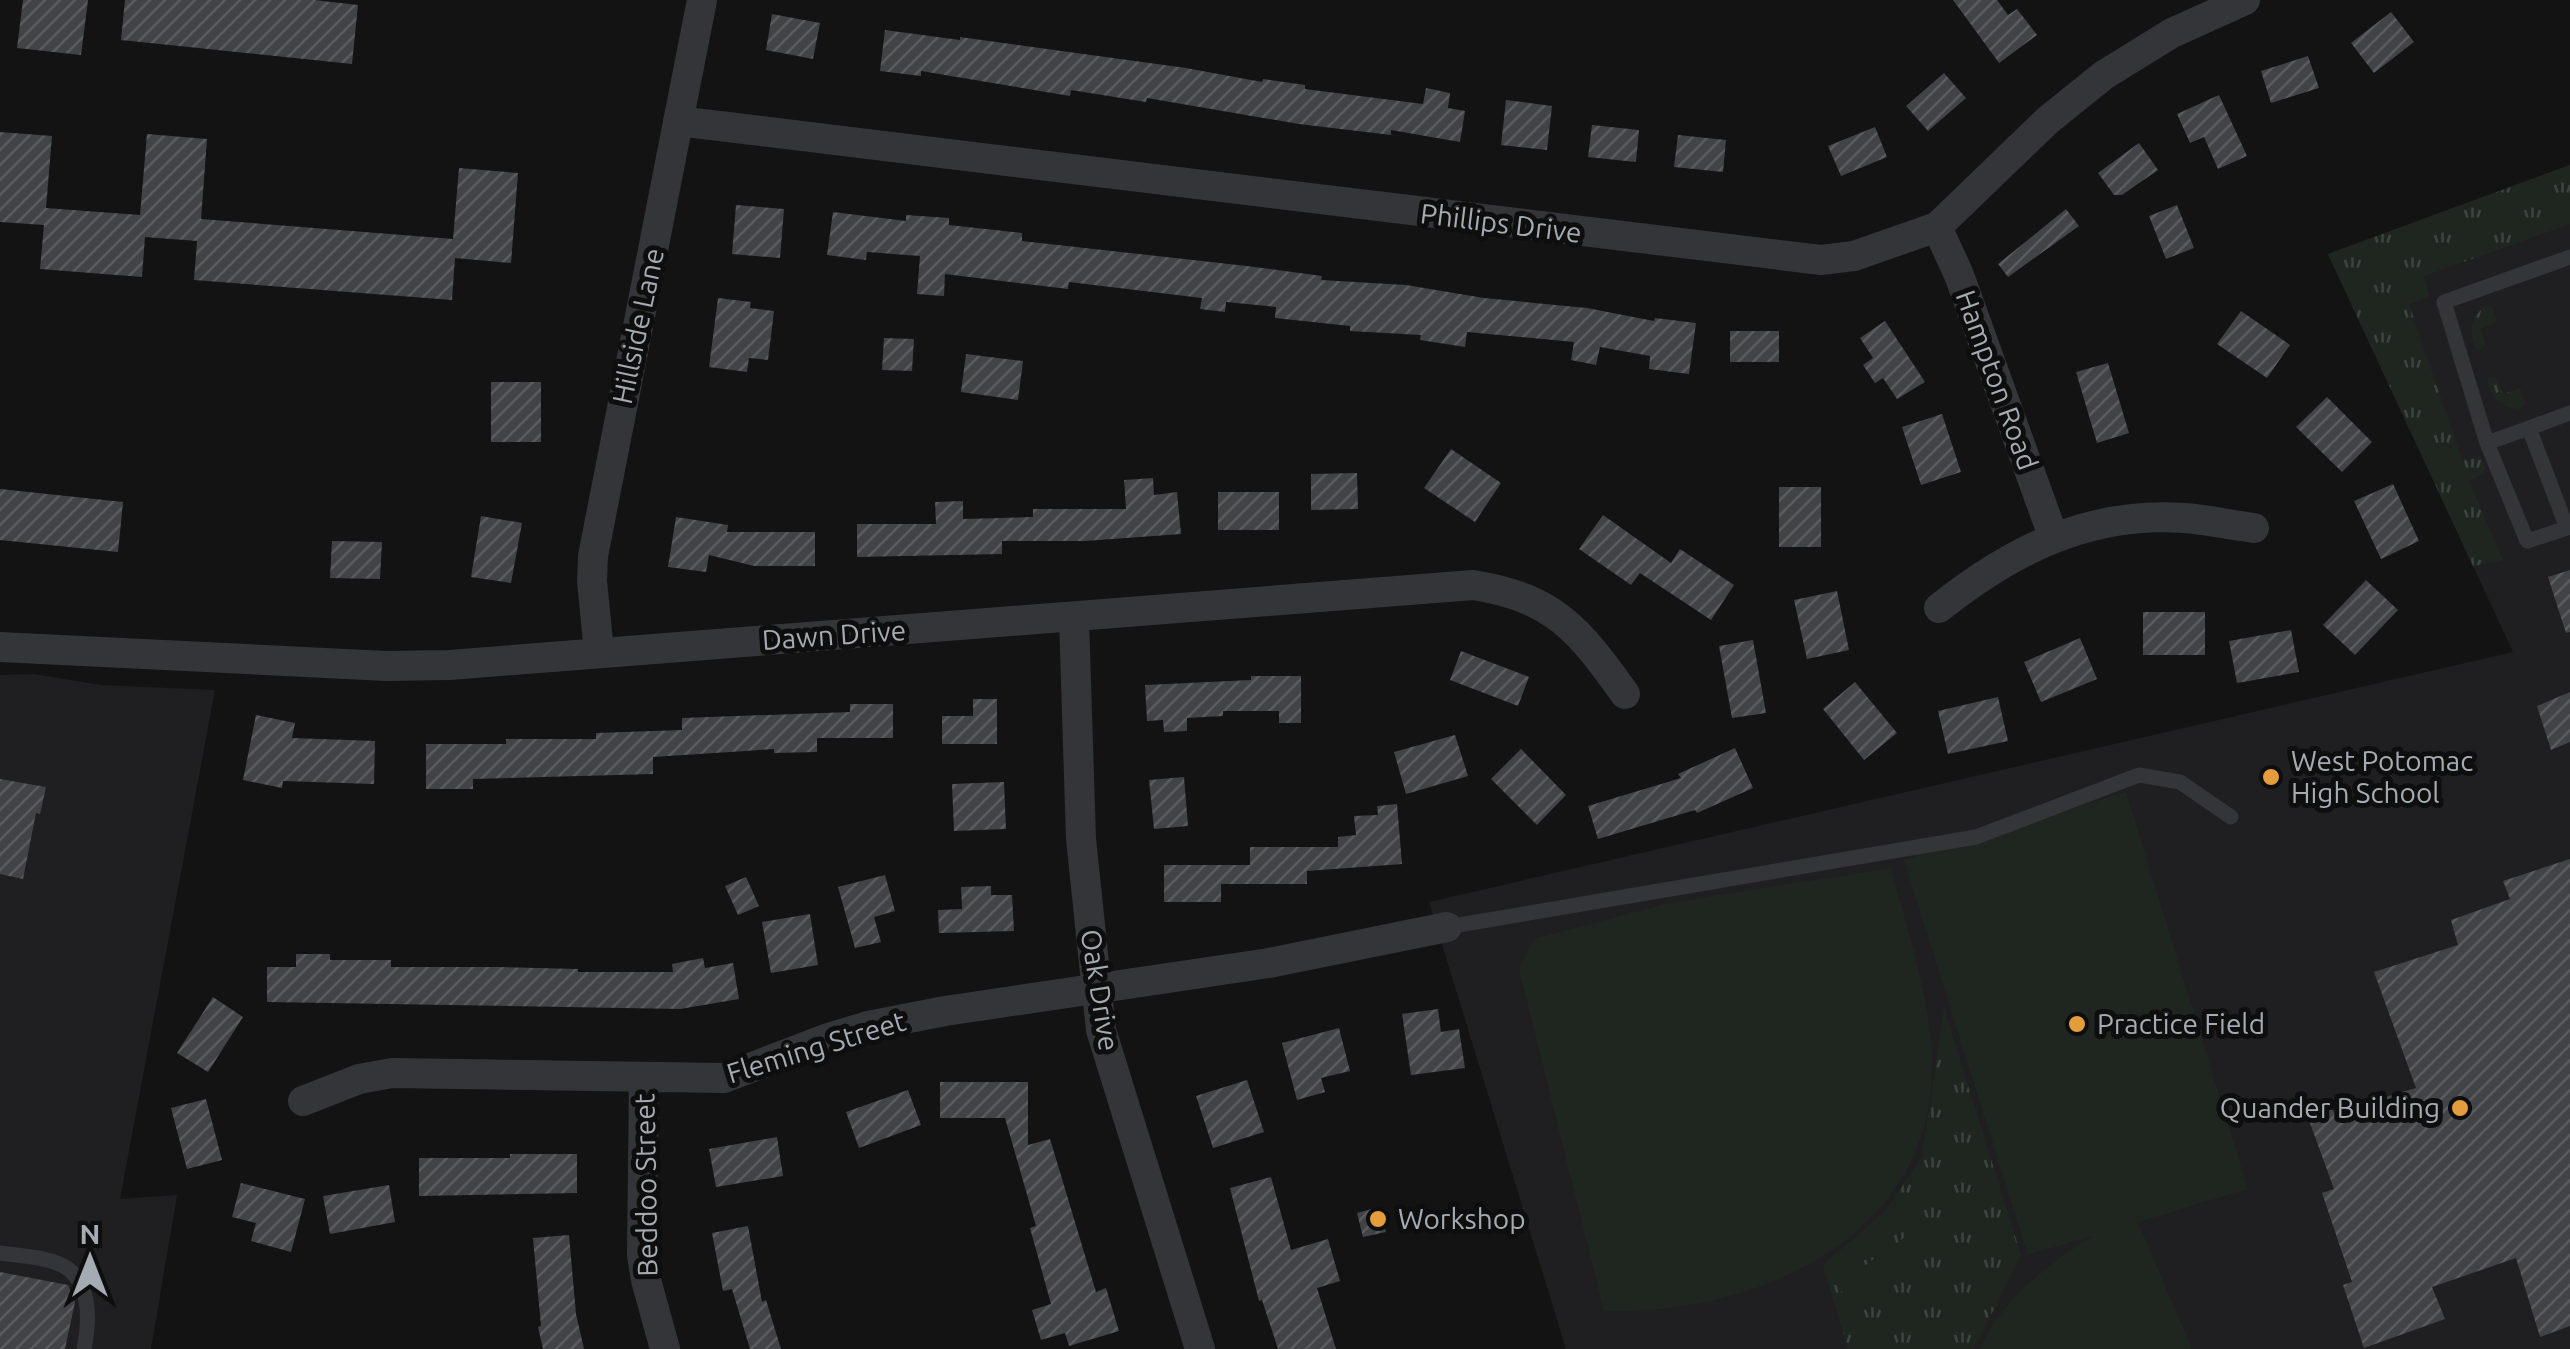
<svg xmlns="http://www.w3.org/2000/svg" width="2570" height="1349" viewBox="0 0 2570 1349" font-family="Ubuntu,sans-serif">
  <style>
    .built { fill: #1f1f21 }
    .grass { fill: url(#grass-tufts) }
    .garden { fill: #1f2620 }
    .building { fill: url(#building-hatch) }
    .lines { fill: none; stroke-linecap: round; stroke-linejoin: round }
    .service { stroke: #343539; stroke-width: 15 }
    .minor { stroke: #343539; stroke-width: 30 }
    .poi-dot { fill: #e39d3c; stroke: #0e0e0f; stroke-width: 4 }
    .labels { text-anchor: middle; stroke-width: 10; stroke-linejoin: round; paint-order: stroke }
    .street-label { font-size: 28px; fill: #a5abb3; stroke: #0e0e0f }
    .poi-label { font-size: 28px; fill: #a5abb3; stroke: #0e0e0f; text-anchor: start }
  </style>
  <defs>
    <pattern id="grass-tufts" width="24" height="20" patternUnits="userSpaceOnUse" patternTransform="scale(2.5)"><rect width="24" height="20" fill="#1f2620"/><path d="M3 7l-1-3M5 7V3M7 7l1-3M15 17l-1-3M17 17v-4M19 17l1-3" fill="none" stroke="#3d433e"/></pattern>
    <pattern id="building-hatch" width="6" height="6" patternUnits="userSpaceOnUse" patternTransform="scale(2.5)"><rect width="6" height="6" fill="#424347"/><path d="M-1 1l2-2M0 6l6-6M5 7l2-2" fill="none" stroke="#5a5b5f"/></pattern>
  </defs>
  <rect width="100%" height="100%" fill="#131314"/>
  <path class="built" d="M2570,165V1349H1566L1429,902L2513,652L2328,254Z
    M33,674L101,685L215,690L120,1199L177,1195L151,1349H0V675Z"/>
  <path class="grass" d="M2570,165V224L2424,276L2429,296L2409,304L2462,461L2481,457L2485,468L2483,473L2469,481L2503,560L2473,566L2328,254Z
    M2484,306L2492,307L2497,322L2481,328L2485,345L2481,349H2476C2468,330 2471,321 2484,306Z
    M2490,377L2496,379L2503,394L2520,388L2525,404L2520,409C2500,406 2492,400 2487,381Z
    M1944,1009L2021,1255L1974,1349H1848L1823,1265L1885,1212L1922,1157Z"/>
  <path class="garden" d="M2126,792L2248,1189L2138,1222L2192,1349H1980C2001,1299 2048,1265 2092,1236L2028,1255L1904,860Z
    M1891,868C1907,929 1928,991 1932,1054C1940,1235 1760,1315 1604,1311L1519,969L1534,939L1669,903Z
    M1911,1233L1928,1255L1853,1307L1837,1285Z"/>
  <path class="building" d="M23,0H88L81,55L17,48Z
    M125,0H314L358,5L352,64L121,40Z
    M1953,0H1997L2008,15L2017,9L2037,35L1999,63Z
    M2391,12L2414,42L2374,73L2351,43Z
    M772,14L820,23L813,59L766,50Z
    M885,30L960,40V37L1186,68L1262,82L1263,79L1305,85V89L1423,104L1426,88L1450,93L1448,108L1465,111L1460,142L1391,130V135L1299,124L1147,98L1146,102L1071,90L1070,96L921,71V76L880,71Z
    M2308,56L2319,88L2271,103L2261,71Z
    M1944,73L1966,98L1928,131L1906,106Z
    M2219,95L2247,156L2218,169L2204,137L2190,143L2177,114Z
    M1506,100L1552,106L1547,150L1501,145Z
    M1592,125L1639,130L1636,162L1588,157Z
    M1875,127L1887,157L1841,176L1828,146Z
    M0,132L52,136L46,208L140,215L147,134L207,139L201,219L453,239L459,168L518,173L511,263L455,258L452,300L194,280L197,241L145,237L142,277L40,269L44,225L0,222Z
    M1678,135L1726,140L1723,172L1674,167Z
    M2139,143L2158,170L2122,195H2114L2098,173Z
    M736,205L784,209L780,258L732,254Z
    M2177,205L2194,248L2166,259L2149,216Z
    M2066,209L2079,226L2008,277L1998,264Z
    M833,212L906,221V215L949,218V225L1022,233V241L1247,266L1322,276L1321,280L1406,285L1484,298L1587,308L1654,321L1655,318L1696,323L1689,374L1649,369L1650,356L1600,347L1596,365L1571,360L1574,342L1467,332L1465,347L1420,340L1421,335L1350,331V326L1275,318L1276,307L1226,302L1225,312L1200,309L1202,298L1069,282L1068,289L945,274L944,296L917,294L920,256L867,252L866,260L827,255Z
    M718,298L751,302L750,308L774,311L768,360L749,358L747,372L709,367Z
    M2241,311L2290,345L2267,378L2217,344Z
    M1885,321L1925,382L1897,399L1883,378L1875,383L1863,365L1873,358L1860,338Z
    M1730,331H1779V362H1730Z
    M884,338L914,339L912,371L882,370Z
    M966,354L1023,361L1018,400L961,392Z
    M2108,363L2129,433L2097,443L2076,372Z
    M491,382H541V442H491Z
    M2327,397L2372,442L2342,472L2296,427Z
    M1942,414L1961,472L1921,485L1902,427Z
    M1451,449L1501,483L1475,522L1424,488Z
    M1357,473L1358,509L1311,510V474Z
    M1153,478L1154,495L1177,492L1181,534L1085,541H1002V554L857,557V524H936L935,502L963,501V519L1033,517V509H1126L1124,480Z
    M2393,484L2419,541L2381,559L2354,501Z
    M1779,487H1821V547H1779Z
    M0,489L123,502L118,552L0,540Z
    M1218,492H1279V530H1218Z
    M1603,515L1671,563L1680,549L1734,585L1711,620L1640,573L1631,585L1579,549Z
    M481,516L522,523L511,583L471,577Z
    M676,517L728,525L727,532H815V566H754L709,555L706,572L668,567Z
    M332,541L382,542L380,579L330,578Z
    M2570,570V632L2566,633L2548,577Z
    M2366,580L2398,610L2355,655L2323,625Z
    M1837,591L1849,650L1807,659L1794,600Z
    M2143,612H2205V655H2143Z
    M2291,630L2299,672L2237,683L2229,641Z
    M2080,638L2097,679L2041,702L2024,662Z
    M1753,640L1766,713L1732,718L1719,646Z
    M1461,651L1529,677L1518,706L1450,680Z
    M1251,676H1301V723H1279V711H1223V716L1187,718V731L1164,732L1163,720L1147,721L1145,685L1251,680Z
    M1855,682L1897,733L1864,760L1823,709Z
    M2570,692V742L2551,750L2537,706Z
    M1998,697L2008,741L1948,754L1938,711Z
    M973,699H997V744H942V716H973Z
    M850,704H893V738H817V752L774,753V749L653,757V774L473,779V789H426V744H506V739H596V733L682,730V718L850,712Z
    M256,715L295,723L292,738L375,741L374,784L283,781L282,788L243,780Z
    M1455,735L1468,776L1406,794L1394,752Z
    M1735,748L1753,788L1697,813L1695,810L1598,839L1588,806L1681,778L1678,774Z
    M1521,749L1566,795L1537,825L1491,779Z
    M1184,777L1188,826L1154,829L1149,780Z
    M0,779L46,787L40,814L36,813L23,879L0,874Z
    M1004,782L1006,829L954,831L952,784Z
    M1397,804L1402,864L1307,871V884H1221V902H1164V865H1250V847H1338V837L1356,835L1354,816L1378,815L1377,806Z
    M2570,859V1326L2540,1337L2516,1258L2432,1287L2445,1319L2364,1348L2343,1285L2352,1282L2322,1193L2334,1189L2306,1112L2328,1103L2334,1112L2416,1088L2374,972L2458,945L2451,920L2510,899L2503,881Z
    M885,875L895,911L874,917L881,942L855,948L838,887Z
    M746,877L759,906L738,915L725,886Z
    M991,886V895H1012L1014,931L939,933L938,910L962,909L961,887Z
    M810,914L818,965L771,973L762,922Z
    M296,954H330V960H391V967H496L578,969V972H673L672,964L703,958L705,968L733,963L739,999L680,1009L267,1002V967H296Z
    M213,997L243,1017L208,1072L177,1053Z
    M1438,1009L1441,1032L1459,1029L1465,1068L1411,1075L1402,1014Z
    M1339,1028L1350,1071L1321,1078L1325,1092L1297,1100L1282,1043Z
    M1247,1080L1264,1132L1213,1148L1196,1096Z
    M940,1082H1028V1145L1050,1139L1096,1292L1106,1288L1119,1331L1069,1346L1065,1333L1041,1340L1032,1310L1051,1304L1030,1228L1036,1226L1005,1118H940Z
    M908,1090L921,1125L859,1148L846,1112Z
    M206,1099L222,1160L187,1169L171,1108Z
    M777,1137L783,1176L716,1187L709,1149Z
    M510,1154H577V1193L419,1196V1158H510Z
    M1271,1177L1291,1250L1328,1239L1340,1281L1317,1288L1336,1349H1278L1262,1300L1259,1301L1230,1188Z
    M241,1183L305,1199L291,1252L251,1241L256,1223L232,1217Z
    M389,1185L395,1222L330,1234L323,1196Z
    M1379,1207L1386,1232L1363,1237L1357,1213Z
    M748,1226L762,1302L766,1300L781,1349H750L732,1289L723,1291L712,1233Z
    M569,1235L576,1314L584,1349H543L538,1327L541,1326L533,1238Z
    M0,1272L68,1285L75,1302L65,1349H0Z"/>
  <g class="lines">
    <path class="service" d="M2570,257L2444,302L2487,443L2527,541L2567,528L2529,428L2570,413
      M2487,443L2529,428
      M1447,927L1976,837L2139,775L2180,782L2231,817
      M0,1253C18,1256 40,1256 57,1263C92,1276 90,1320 84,1349"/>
    <path class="minor" d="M678,121L1821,260L1854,256L1937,227L2048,120L2104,75L2172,33L2245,0
      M1937,227L1959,275L2053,536
      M1939,608C2012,550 2089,511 2185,518C2208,520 2231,525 2254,528
      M1074,618L1081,839L1101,1030L1200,1349
      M0,647L386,666L449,665L1473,585C1555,598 1579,630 1625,694
      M599,652L592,581L593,556L702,0
      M644,1078L642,1255L646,1280L665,1349
      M303,1101L359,1079L392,1073L724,1078L828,1038L868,1026L945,1011L1269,963L1447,927"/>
  </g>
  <g class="poi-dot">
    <circle cx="2271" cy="777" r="10"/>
    <circle cx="2077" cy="1024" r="10"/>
    <circle cx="2460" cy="1108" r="10"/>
    <circle cx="1378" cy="1219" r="10"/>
  </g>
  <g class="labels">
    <g class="street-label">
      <text transform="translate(1501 223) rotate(7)" y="10">Phillips Drive</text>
      <text transform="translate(638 326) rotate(-78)" y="10">Hillside Lane</text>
      <text transform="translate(1997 380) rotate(70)" y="10">Hampton Road</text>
      <text transform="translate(834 635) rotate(-4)" y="10">Dawn Drive</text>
      <text transform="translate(1100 990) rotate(81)" y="10">Oak Drive</text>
      <text transform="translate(816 1047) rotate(-17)" y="10">Fleming Street</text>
      <text transform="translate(646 1185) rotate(-91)" y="10">Beddoo Street</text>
    </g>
    <g class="poi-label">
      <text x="2291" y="771">West Potomac<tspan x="2291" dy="32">High School</tspan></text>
      <text x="2097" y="1034">Practice Field</text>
      <text x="2440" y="1118" text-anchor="end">Quander Building</text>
      <text x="1398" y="1229">Workshop</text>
    </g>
  </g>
  <g transform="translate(90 1259)" stroke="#0e0e0f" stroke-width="8" paint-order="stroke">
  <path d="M0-8L18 38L0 25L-18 38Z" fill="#a5abb3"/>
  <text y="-15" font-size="28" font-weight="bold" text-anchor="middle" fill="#a5abb3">N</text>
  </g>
</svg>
